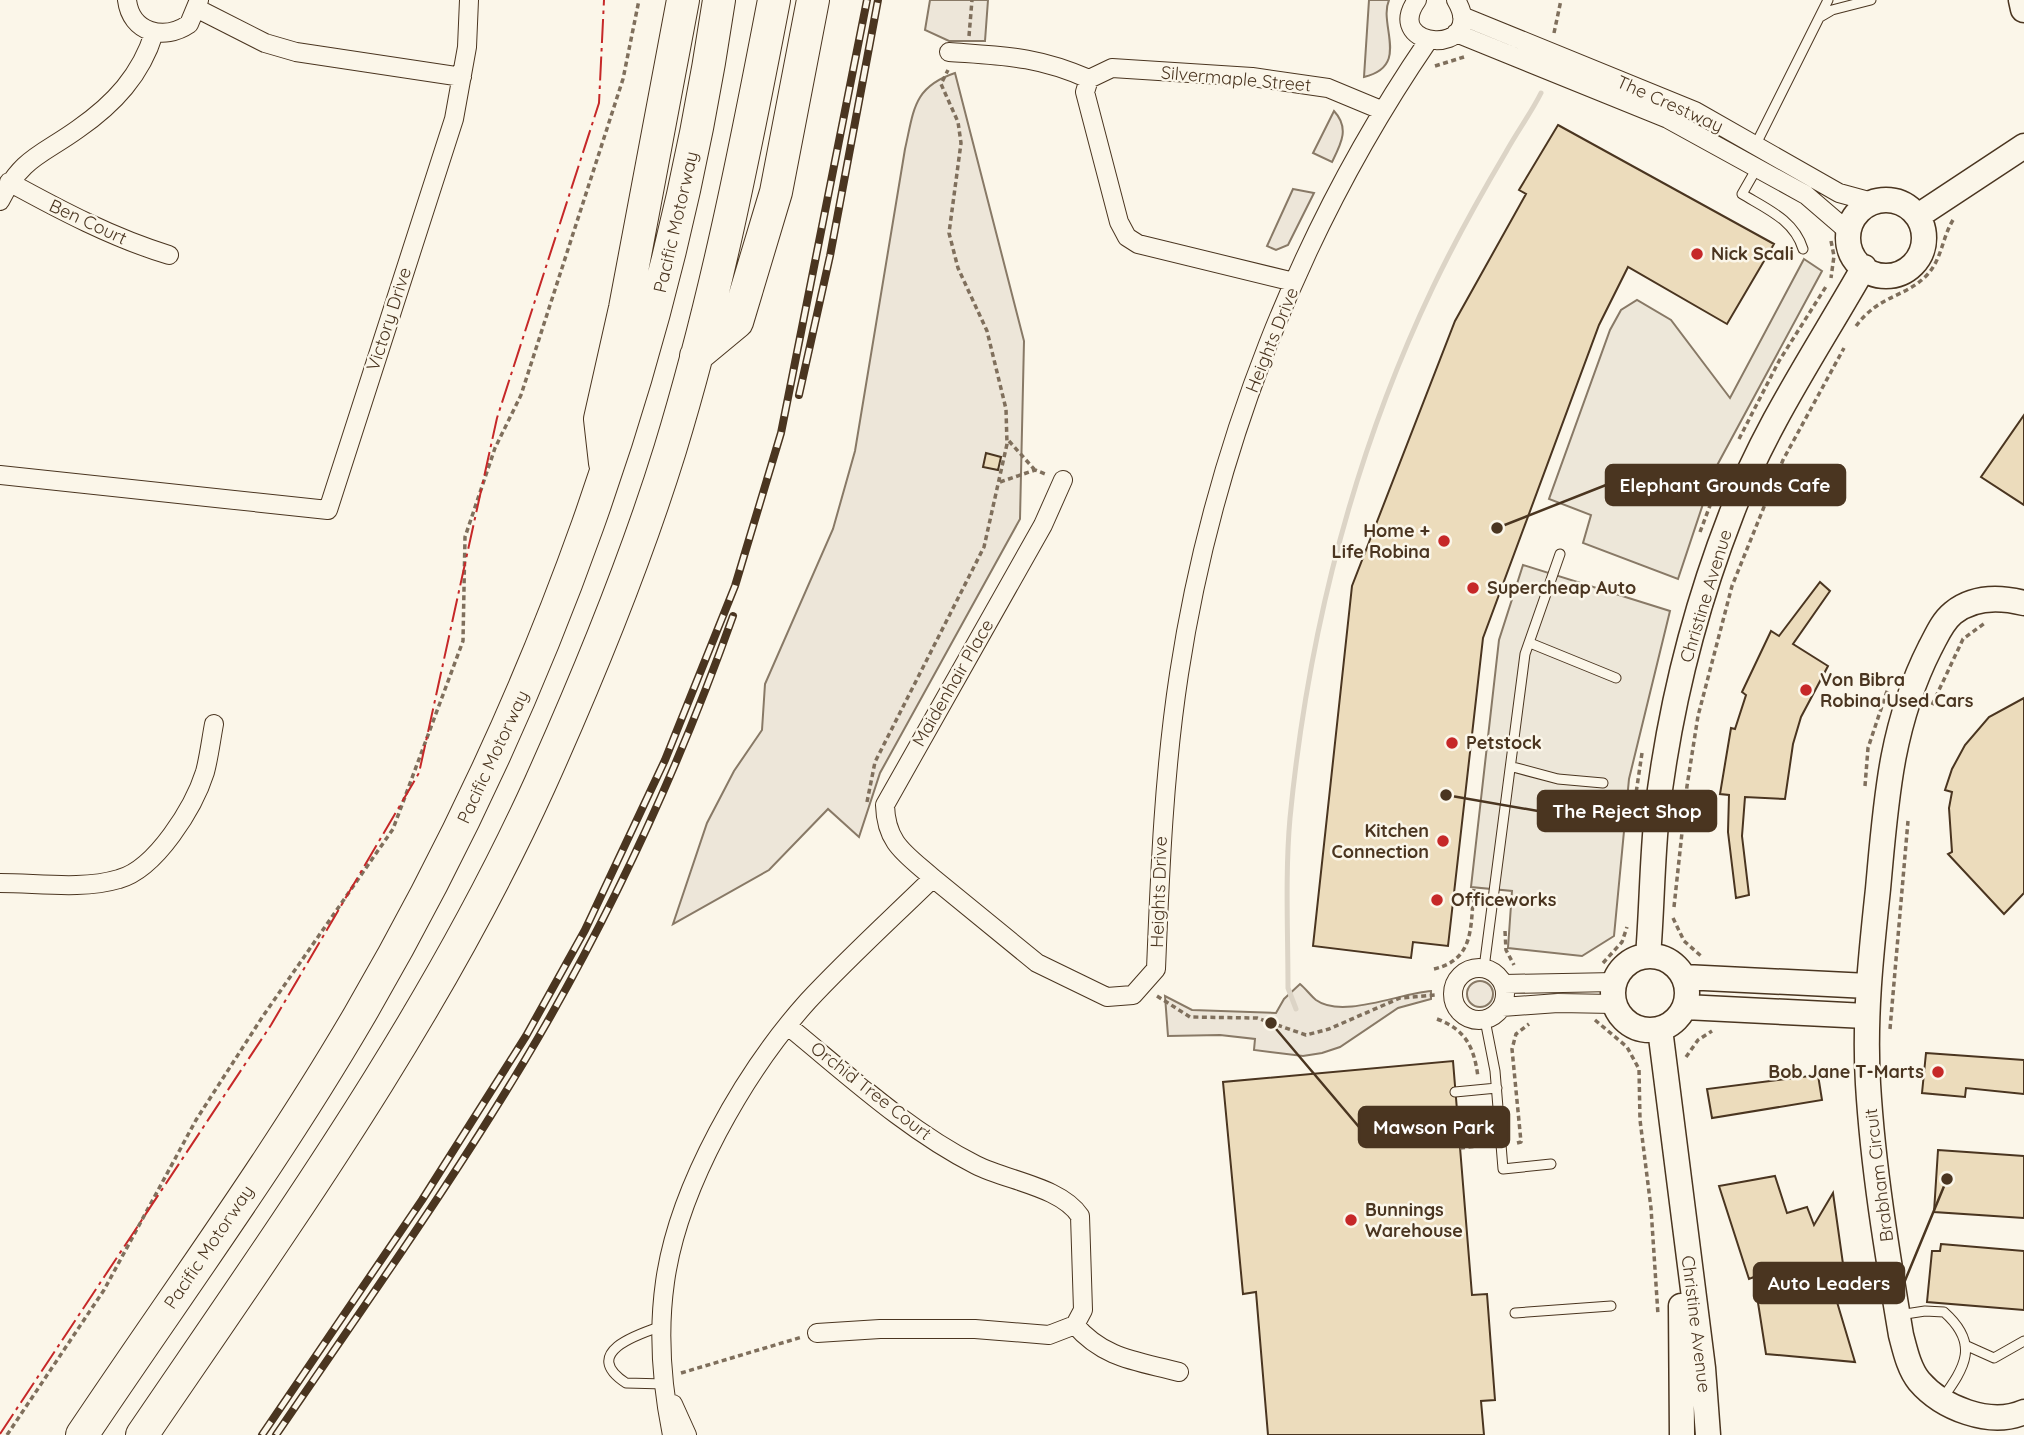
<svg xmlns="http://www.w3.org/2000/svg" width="2024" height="1435" viewBox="0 0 2024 1435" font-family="Quicksand,sans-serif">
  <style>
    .green { fill: #ede6d9; stroke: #887966; stroke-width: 2 }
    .parking { fill: #ede7d9; stroke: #887966; stroke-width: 2 }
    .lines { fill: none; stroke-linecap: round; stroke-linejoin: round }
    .stream { stroke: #dcd4c6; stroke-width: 5 }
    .building { fill: #ecdcbc; stroke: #4a3520; stroke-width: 2 }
    .lane-casing { stroke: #4a3520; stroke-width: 11 }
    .street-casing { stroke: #4a3520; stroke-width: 20 }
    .secondary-casing { stroke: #4a3520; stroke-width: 27 }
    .primary-casing { stroke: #4a3520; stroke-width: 29 }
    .highway-casing { stroke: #4a3520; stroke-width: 34 }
    .path { stroke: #7f6f5c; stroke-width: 3.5; stroke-dasharray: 5 3.5; stroke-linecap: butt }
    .lane { stroke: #fbf6e9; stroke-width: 9 }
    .street { stroke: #fbf6e9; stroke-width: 18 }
    .secondary { stroke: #fbf6e9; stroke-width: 24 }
    .primary { stroke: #fbf6e9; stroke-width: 26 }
    .highway { stroke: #fbf6e9; stroke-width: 32 }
    .rail-casing { stroke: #4a3520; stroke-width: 8 }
    .rail { stroke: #fbf6e9; stroke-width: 5; stroke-dasharray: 16; stroke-linecap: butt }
    .power { stroke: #c62828; stroke-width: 2; stroke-dasharray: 24 5 3.5 5; stroke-linecap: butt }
    .poi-dot { fill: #c62828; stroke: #fbf6e9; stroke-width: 2.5 }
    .labels { text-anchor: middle; stroke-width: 5; stroke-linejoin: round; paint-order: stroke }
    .street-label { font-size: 18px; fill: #4a3520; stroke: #fbf6e9 }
    .poi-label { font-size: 18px; font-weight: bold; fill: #4a3520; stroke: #fbf6e9; text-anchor: start }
    .leader { fill: none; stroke: #4a3520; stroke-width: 2.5 }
    .callout-dot { fill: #4a3520; stroke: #fbf6e9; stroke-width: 2.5 }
    .callout { fill: #4a3520; stroke: #4a3520; stroke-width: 2.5 }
    .callout-label { font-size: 19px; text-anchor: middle; font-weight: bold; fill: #fff }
  </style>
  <rect width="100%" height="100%" fill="#fbf6e9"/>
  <path class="green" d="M930,0H988L985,41H949L925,30Z
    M1369,0H1389C1378,25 1411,66 1364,77Z
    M955,73L1024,341L1020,519L880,773L859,837L828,809L769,870L673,924L707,823L734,771L762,730L765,684L833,529L855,451L905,149C914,110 913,87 955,73Z
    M1334,111C1350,128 1341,144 1332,162L1313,153Z
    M1293,189L1314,193L1288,245L1276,250L1267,246Z
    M1467 994a13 13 0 1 1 26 0a13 13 0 1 1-26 0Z
    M1300,984C1306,989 1311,996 1316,1000C1342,1019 1401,993 1431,991V999L1398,1008L1340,1047L1322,1053L1303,1056L1254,1050L1255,1039L1220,1035L1168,1036L1165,996L1192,1010L1276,1013L1284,999Z"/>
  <path class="parking" d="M1804,259L1822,271L1714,471L1678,579L1583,543L1591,515L1549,499L1610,330L1621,310L1637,300L1671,320L1730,398Z
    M1523,565L1670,611L1629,779L1614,936L1582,956L1508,948L1512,891L1471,887L1499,640Z"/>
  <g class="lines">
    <path class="stream" d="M1296,1009L1288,988C1288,932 1285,874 1290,818C1308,634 1353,455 1433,287C1455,241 1480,196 1506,152C1517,132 1531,113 1541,93"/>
  </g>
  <path class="building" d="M1558,125L1774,244L1727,324L1628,267L1599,325L1483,638L1448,946L1413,942L1411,958L1313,946L1352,586L1455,321L1526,194L1519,190Z
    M2024,415V505L1981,477Z
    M986,453L1001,457L998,470L983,467Z
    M1820,582L1830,591L1793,644L1828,666L1801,717L1793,744L1785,799L1745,797L1742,836L1749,895L1736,898L1728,832L1729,795L1720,794L1731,728L1735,729L1746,695L1742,692L1771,631L1779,636Z
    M2024,698V893L2004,914L1948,854L1952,852L1949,808L1952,792L1945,790L1952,769L1965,745L1989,717Z
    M1926,1053L2024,1060V1094L1966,1088L1965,1097L1922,1093Z
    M1453,1061L1472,1295L1487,1294L1495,1400L1481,1401L1484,1435H1268L1256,1292L1243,1294L1223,1082Z
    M1818,1075L1822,1100L1712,1118L1707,1089Z
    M1938,1150L2024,1156V1218L1934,1212Z
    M1775,1176L1787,1213L1807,1207L1814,1225L1833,1193L1845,1278L1831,1282L1855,1362L1766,1354L1754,1277L1749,1279L1719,1186Z
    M1941,1244L2024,1251V1310L1927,1302L1932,1251H1940Z"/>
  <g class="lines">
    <defs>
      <path id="lane" d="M1820,17L1832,10L1871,0
        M1756,144L1828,0
        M1758,166L1742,194C1767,209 1794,220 1803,249
        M1530,643L1616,678
        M1513,767L1558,779L1603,783
        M1484,968L1525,654L1560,554
        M1485,1020L1495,1071L1503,1169L1551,1164
        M1455,1092L1497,1088
        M1458,1119L1499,1115
        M1515,1313L1611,1306
        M1899,1315L1925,1311L1944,1312C1980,1344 1965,1367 1942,1399
        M662,1326C638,1334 580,1353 626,1383L665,1384
        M1965,1345L1994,1358L2024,1341"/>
      <path id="street" d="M127,0C131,33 164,41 189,24L199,0
        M1417,0C1381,51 1489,56 1456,0
        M198,9L265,43L296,52L462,77
        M1462,16L1695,111L1839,193L1872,202
        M1456,33L1668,119L1806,195L1849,232
        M949,52C1004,56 1037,56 1089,79
        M9,182C60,210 113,238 169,255
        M0,201C22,157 42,155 78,129C114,104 141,75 154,33
        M1294,282L1138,244L1127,237L1119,222L1085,92L1089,79L1112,68L1252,77L1328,88L1381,110
        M0,475L328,510L454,119L467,47L469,0
        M933,878C906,854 886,844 885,805L1043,525L1063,480
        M0,883C38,883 82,890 119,879C156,869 194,807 205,772C209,757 211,740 214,724
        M1453 994a26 26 0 1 1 52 0a26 26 0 1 1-52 0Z
        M1504,984L1615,982
        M1502,1007L1558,1003L1614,1004
        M788,1026C848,1075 907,1130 976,1165C1008,1181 1061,1187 1080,1216L1083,1310L1075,1325L1049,1335L975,1329H880L817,1333
        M1075,1325C1104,1359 1138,1361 1179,1372
        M673,1404L687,1435
        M672,1435C662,1386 658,1331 665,1282C678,1187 745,1071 808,1001C847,959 891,919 933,878L1037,963L1107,997L1133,995L1156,969C1160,870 1164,772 1179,674C1213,450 1300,228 1428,41"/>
      <path id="secondary" d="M1848 238a38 38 0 1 1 76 0a38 38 0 1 1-76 0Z
        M1918,216L2024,146
        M2024,603C2000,597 1974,596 1953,613C1942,622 1937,635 1930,648C1890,727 1886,802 1878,889C1871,954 1864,1018 1868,1084C1873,1168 1887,1252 1901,1335C1905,1350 1909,1369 1919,1381C1942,1408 1990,1427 2024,1412
        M1613 993a37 37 0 1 1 74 0a37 37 0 1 1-74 0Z
        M1648,956C1652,908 1652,860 1657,813C1669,711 1694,610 1731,515C1764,427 1818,348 1864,267
        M1684,977L1868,986
        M1685,1007L1866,1016
        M1660,1029L1703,1368L1708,1435
        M1681,1306L1682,1435"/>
      <path id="primary" d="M2022,0L2024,9"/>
      <path id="highway" d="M696,356L737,322L776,192L813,0
        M605,463L600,419L625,308L683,0
        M82,1435C175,1296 275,1160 359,1016C542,702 666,359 719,0
        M142,1435C285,1225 435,1016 540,784C589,675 635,563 670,450C715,303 745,151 774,0"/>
    </defs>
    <use href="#lane" class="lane-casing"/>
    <use href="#street" class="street-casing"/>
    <use href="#secondary" class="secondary-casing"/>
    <use href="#primary" class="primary-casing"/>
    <use href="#highway" class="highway-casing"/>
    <path class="path" d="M1554,33L1561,0
      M969,36L972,0
      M1435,66L1464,57
      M1831,241L1834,256L1831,278
      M1856,326C1880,294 1905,298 1927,275C1942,259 1942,238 1953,220
      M1739,439L1779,361L1827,285
      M1009,441L1034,469
      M1000,482L1035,470L1048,475
      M1700,532L1717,487
      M1932,705L1963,639L1985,623
      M1865,786L1868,748L1890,682
      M1635,800L1642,753
      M867,802L875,762L984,547L1007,444L1006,409L987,331L958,268L949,233L961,143L958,122L941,84L948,70
      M1674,907L1687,786L1698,716L1732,586L1783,460L1844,348
      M1673,918L1684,941L1701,956
      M1505,931L1506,950L1514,965
      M1603,963L1622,942L1627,927
      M1434,969C1476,959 1470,925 1474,889
      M1157,996L1190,1017L1257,1018L1306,1035L1329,1029L1400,998L1435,995
      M1437,1019C1466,1030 1474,1047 1478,1077
      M1595,1020L1627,1047L1639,1069L1640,1120L1651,1208L1658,1315
      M1890,1029L1908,821
      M1686,1057L1698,1040L1712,1031
      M1483,1129L1484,1145
      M1517,1143L1521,1142L1512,1049L1516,1034L1529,1024
      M1460,1148L1487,1145
      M681,1373L802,1337
      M7,1435L104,1290L196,1120L263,1016L393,829L463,641L465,537L495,448L521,395L623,79L639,0"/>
    <use href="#lane" class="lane"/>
    <use href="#street" class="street"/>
    <use href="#secondary" class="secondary"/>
    <use href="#primary" class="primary"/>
    <use href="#highway" class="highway"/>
    <defs>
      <path id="rail" d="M799,395L830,256L878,0
        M262,1435L422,1200L526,1036L585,930L665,760L735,586L781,433L867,0
        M276,1435C365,1304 458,1175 538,1038C616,904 681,762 733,616"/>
    </defs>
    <use href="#rail" class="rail-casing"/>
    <use href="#rail" class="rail"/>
    <path class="power" d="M0,1434L271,1025L419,773L497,418L599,103L604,0"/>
  </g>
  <g class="poi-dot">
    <circle cx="1697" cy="254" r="7"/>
    <circle cx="1444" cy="541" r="7"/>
    <circle cx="1473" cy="588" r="7"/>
    <circle cx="1806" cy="690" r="7"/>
    <circle cx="1452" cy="743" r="7"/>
    <circle cx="1443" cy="841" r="7"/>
    <circle cx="1437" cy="900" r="7"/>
    <circle cx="1938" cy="1072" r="7"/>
    <circle cx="1351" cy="1220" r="7"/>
  </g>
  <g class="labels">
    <g class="street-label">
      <text transform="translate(1236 79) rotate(5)" y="6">Silvermaple Street</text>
      <text transform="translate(1670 104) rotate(24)" y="6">The Crestway</text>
      <text transform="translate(88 222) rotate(25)" y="6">Ben Court</text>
      <text transform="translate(676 222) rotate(-77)" y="6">Pacific Motorway</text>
      <text transform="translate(389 319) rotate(-72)" y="6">Victory Drive</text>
      <text transform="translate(1272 340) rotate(-68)" y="6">Heights Drive</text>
      <text transform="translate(1706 596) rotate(-73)" y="6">Christine Avenue</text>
      <text transform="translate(953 683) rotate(-60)" y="6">Maidenhair Place</text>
      <text transform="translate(493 757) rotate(-65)" y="6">Pacific Motorway</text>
      <text transform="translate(1159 892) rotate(-88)" y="6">Heights Drive</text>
      <text transform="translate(871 1091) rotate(38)" y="6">Orchid Tree Court</text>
      <text transform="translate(1879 1175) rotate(-97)" y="6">Brabham Circuit</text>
      <text transform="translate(209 1247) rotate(-56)" y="6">Pacific Motorway</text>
      <text transform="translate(1696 1324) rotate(83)" y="6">Christine Avenue</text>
    </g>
    <g class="poi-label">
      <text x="1711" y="260">Nick Scali</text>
      <text x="1430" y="537" text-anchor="end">Home +<tspan x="1430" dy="21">Life Robina</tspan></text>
      <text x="1487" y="594">Supercheap Auto</text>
      <text x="1820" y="686">Von Bibra<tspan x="1820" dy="21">Robina Used Cars</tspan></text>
      <text x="1466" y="749">Petstock</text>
      <text x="1429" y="837" text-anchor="end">Kitchen<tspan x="1429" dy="21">Connection</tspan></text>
      <text x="1451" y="906">Officeworks</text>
      <text x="1924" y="1078" text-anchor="end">Bob Jane T-Marts</text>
      <text x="1365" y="1216">Bunnings<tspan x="1365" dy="21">Warehouse</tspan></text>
    </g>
  </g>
  <path class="leader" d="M1497 528L1606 485M1446 795L1538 811M1271 1023L1359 1127M1947 1179L1904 1283"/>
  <g class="callout-dot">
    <circle cx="1497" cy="528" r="7"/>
    <circle cx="1446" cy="795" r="7"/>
    <circle cx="1271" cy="1023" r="7"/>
    <circle cx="1947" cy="1179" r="7"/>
  </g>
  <g class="callout">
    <rect x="1606" y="465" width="239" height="40" rx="7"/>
    <rect x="1538" y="791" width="178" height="40" rx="7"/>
    <rect x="1359" y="1107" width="150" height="40" rx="7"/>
    <rect x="1754" y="1263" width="150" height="40" rx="7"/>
  </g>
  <g class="callout-label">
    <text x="1725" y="492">Elephant Grounds Cafe</text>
    <text x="1627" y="818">The Reject Shop</text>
    <text x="1434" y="1134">Mawson Park</text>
    <text x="1829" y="1290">Auto Leaders</text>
  </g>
</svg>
